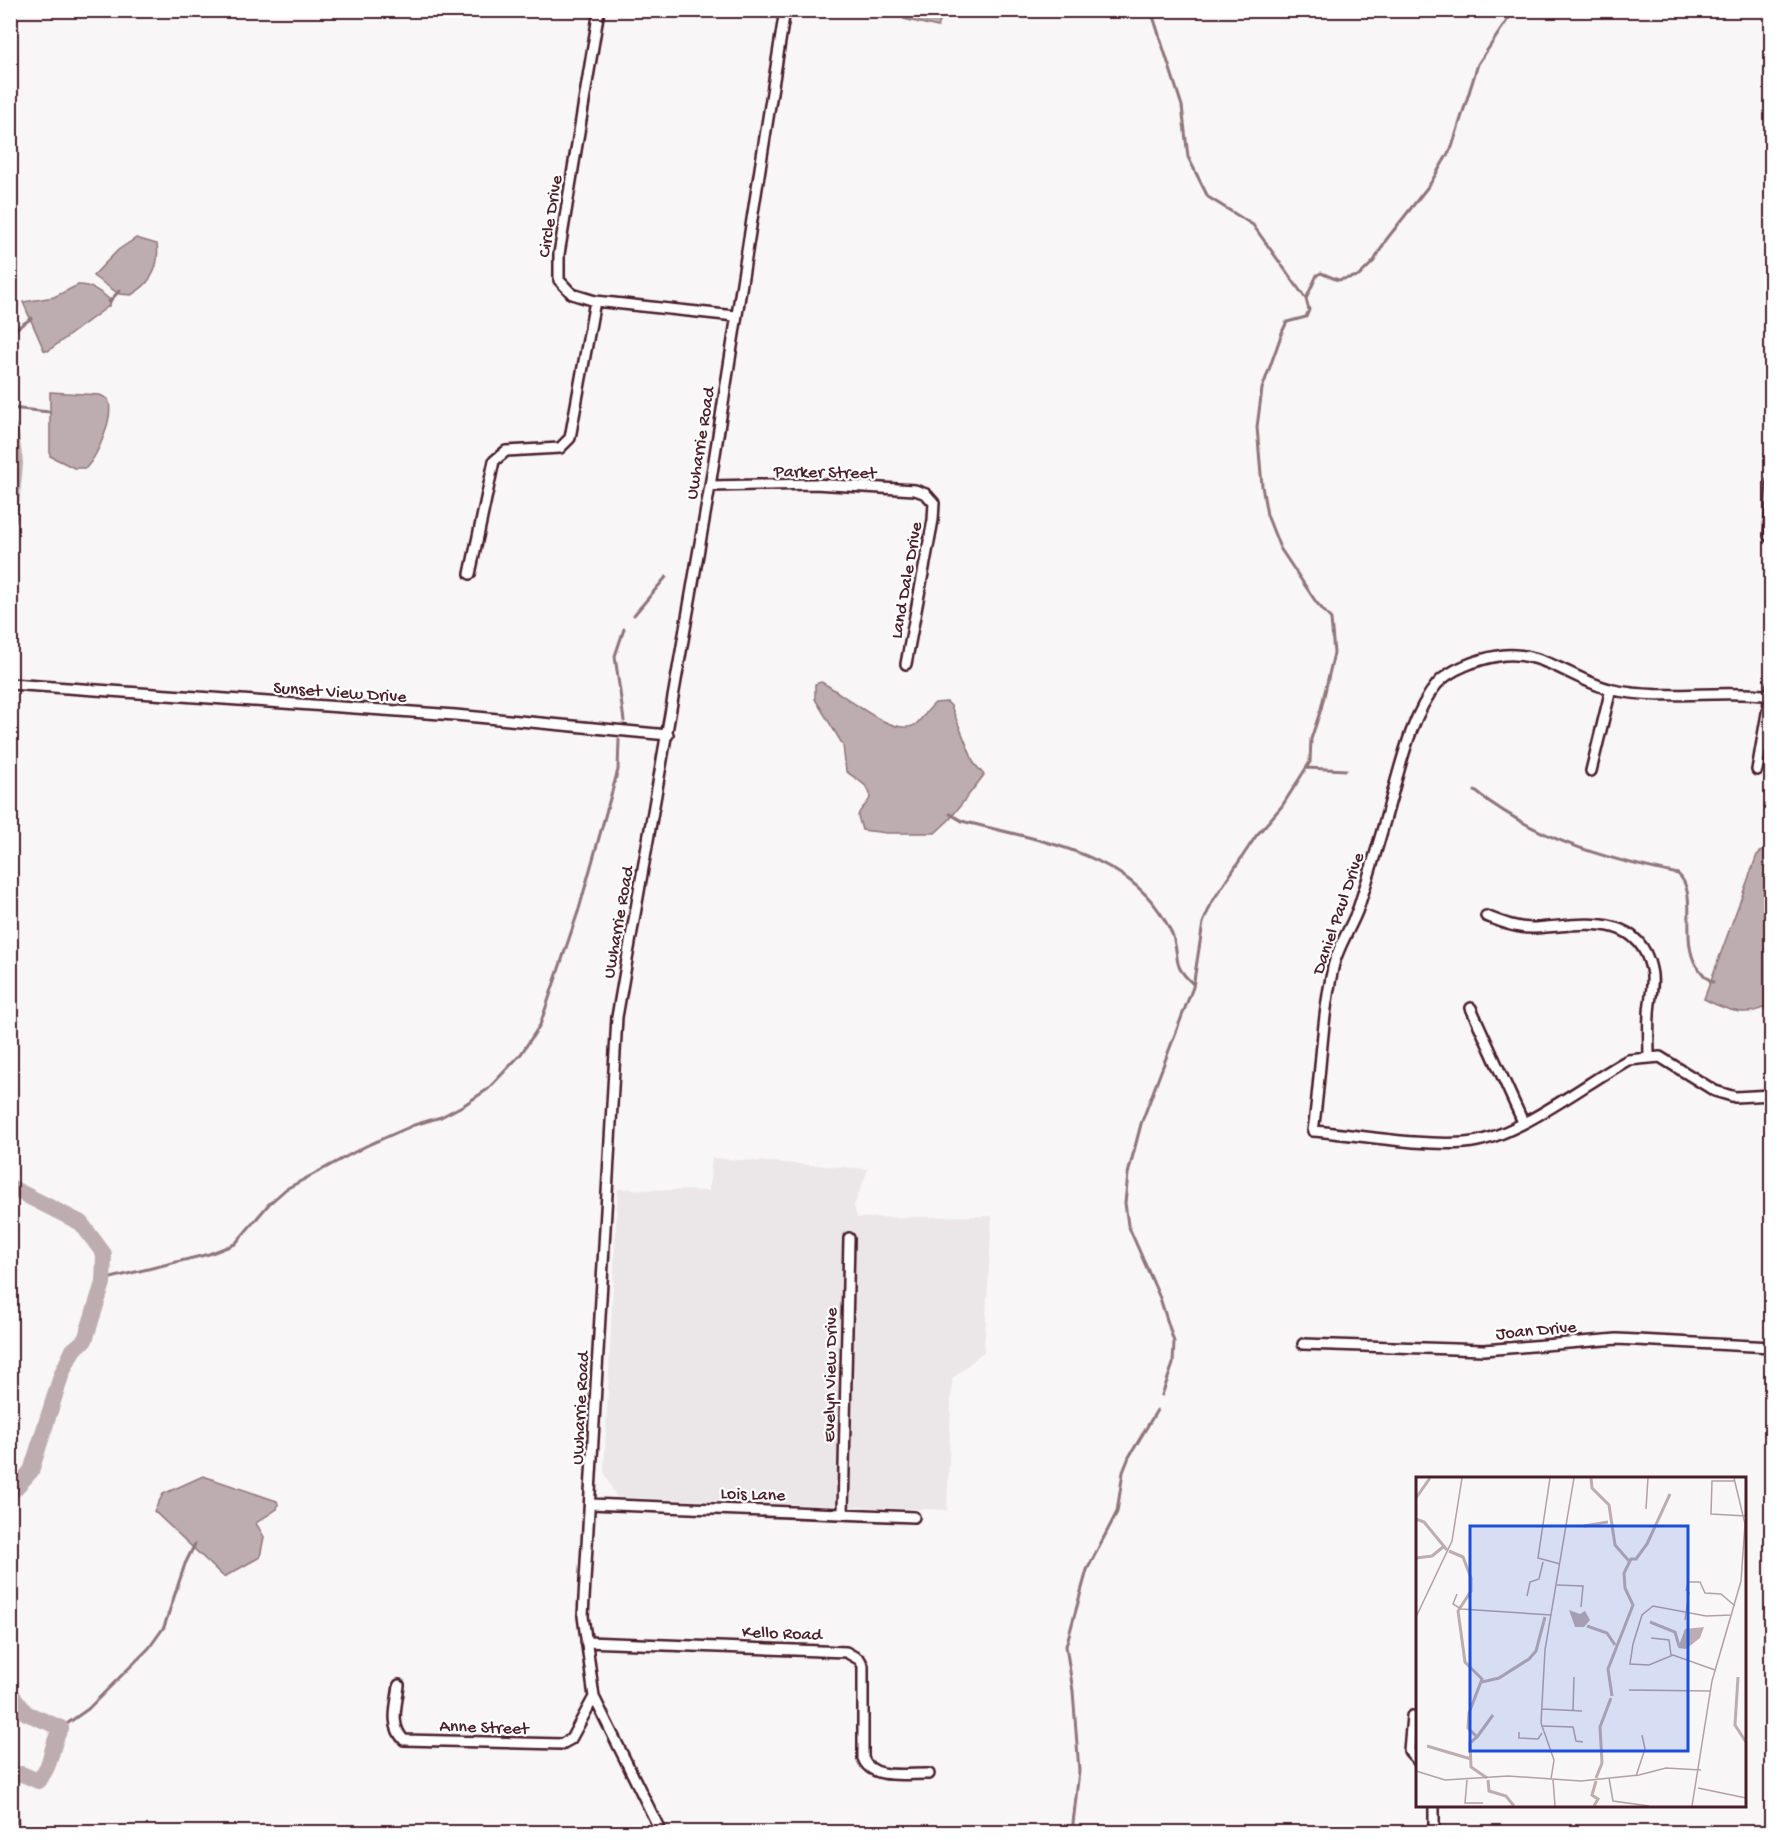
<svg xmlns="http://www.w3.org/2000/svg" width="1782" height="1843" viewBox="0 0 1782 1843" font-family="'Gochi Hand',sans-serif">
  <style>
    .built { fill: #ebe6e8 }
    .water { fill: #bdadb0; stroke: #8f747b; stroke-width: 1.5 }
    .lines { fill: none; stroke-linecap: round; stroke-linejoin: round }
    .stream { stroke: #8f747b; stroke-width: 3 }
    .river { stroke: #bdadb0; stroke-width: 16 }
    .minor-casing { stroke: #4a1f2b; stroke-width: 14 }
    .minor { stroke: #fff; stroke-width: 9 }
    .labels { text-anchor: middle; stroke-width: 4.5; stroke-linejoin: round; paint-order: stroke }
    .street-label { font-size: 18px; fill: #4a1f2b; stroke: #fff }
    .inset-river { fill: none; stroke: #bdadb0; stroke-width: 3 }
    .inset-road { fill: none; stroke: #b2a0a5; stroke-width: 1.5 }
    .view { fill: #1d4ed8; fill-opacity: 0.15; stroke: #1d4ed8; stroke-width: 3 }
    .inset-edge { fill: none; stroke: #4a1f2b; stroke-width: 3 }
  </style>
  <rect width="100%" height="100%" fill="#f8f6f7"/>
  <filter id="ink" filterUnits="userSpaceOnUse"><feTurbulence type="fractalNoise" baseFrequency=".0167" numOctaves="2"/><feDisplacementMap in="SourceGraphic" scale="12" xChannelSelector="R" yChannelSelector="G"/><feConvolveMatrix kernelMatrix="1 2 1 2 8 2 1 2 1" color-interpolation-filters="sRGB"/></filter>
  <g filter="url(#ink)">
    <path class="built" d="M712,1158L868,1169L854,1206L857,1218L992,1216L984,1351L952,1379L947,1510L616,1497L604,1471L618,1189L709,1191Z"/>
    <path class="water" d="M900,11V10L944,11L938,27L904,19Z
      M136,238L157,244C160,267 151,284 131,295L119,294L93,276L118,250Z
      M78,285C90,284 103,293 111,301L110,305L48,351L44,350L23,302L54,297Z
      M50,392L100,395L108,399C115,416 98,455 86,468H74L50,456Z
      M821,682C841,691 894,740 916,724C923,718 928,709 935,703L947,702L951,706L974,763L984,775L950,819L935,833H887L862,830L858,816C860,808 866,806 869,800C875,787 853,778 846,771L843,745L815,699V684Z
      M1771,849V1003C1749,1020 1726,1010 1704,999L1757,855L1763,850Z
      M203,1476L277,1501L278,1505L277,1509L256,1523L264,1537L260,1557L224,1577L154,1511L163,1494Z"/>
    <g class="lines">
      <path class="stream" d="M947,10L968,14L988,10
        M1151,10L1182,106L1188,157L1208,197L1253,225L1306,299L1309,310L1306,317L1287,322L1283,330L1262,389L1257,427L1262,486L1267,515L1280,548L1316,602L1331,619L1334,653L1321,709L1311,739L1310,762L1282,806L1256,836L1212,902L1203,923L1193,987L1141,1124L1128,1174L1125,1203L1128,1225L1160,1298L1174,1342L1173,1364L1162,1395
        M1306,299L1317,275L1321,273L1338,280L1359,276L1374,261L1386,240L1430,184L1452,147L1478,64L1514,10
        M109,302L120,290
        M10,336L17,328L32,318
        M10,408L50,412
        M634,615L666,577
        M624,721L615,656L624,629
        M1306,768L1346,770
        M1475,791C1538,840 1602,858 1678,874C1699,893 1680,938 1696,965C1701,972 1706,979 1713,982
        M950,814L962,821C1030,839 1116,849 1159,911C1164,919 1172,930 1174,940C1180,963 1172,964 1193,984
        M103,1280L209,1254L235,1244L269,1204L286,1189L366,1146L414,1125L441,1117L464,1105L488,1089L521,1054L540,1025L579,909L618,770L619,740
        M61,1728L88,1709L149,1648L164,1627L185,1564L195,1544
        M1072,1832L1079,1771L1073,1691L1066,1646L1087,1570L1117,1512L1123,1472L1129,1457L1157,1410"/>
      <path class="river" d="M10,429L15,463L10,517
        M10,1187L81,1223L104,1254L103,1283L85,1340L73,1350L62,1373L31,1471L10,1494
        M10,1692L26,1713L61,1728C50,1745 54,1763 38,1781L22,1774L10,1775
        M10,1811L13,1832"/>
      <defs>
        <path id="minor" d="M599,10L559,254V280L572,294L595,301L735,316
          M710,486L814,484L915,490L926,494L934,503L933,520L906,664
          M1769,536L1772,482
          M470,574L494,461L506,451L560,448L570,438L595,301
          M10,684L455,715L668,735
          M1772,696C1719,689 1666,701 1613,690C1573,681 1541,648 1498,656C1479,659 1450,669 1437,684C1411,715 1400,768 1389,806C1380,839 1370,872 1359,906C1352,927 1337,947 1333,968C1321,1022 1321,1077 1313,1131C1362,1135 1415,1146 1465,1143C1514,1140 1584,1084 1628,1060L1660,1057L1715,1091L1735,1097L1772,1095
          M1757,770L1772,685
          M1591,771L1611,689
          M1486,916C1501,922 1518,929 1535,928C1577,926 1638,909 1651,969C1655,985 1649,1000 1649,1015C1648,1029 1649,1043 1649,1057
          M1471,1008L1523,1122
          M1303,1344L1484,1350L1617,1339L1772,1347
          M590,1504L914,1517
          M843,1513L849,1238
          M586,1642L846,1652L860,1660L863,1666V1758C871,1781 909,1773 929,1774
          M399,1685C397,1704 389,1725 404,1740L562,1744L571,1739L594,1697
          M1412,1716L1409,1751L1418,1761
          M661,1832L594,1697L583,1616L617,1017L710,486L785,10
          M1434,1832V1806"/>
      </defs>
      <use href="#minor" class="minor-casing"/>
      <use href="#minor" class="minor"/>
    </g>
  </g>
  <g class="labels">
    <g class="street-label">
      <text transform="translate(549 216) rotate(-81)" y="6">Circle Drive</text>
      <text transform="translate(699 443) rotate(-81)" y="6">Uwharrie Road</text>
      <text transform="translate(825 471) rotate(1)" y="6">Parker Street</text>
      <text transform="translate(905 580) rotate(-80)" y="6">Land Dale Drive</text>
      <text transform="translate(340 691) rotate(4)" y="6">Sunset View Drive</text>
      <text transform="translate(1337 913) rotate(-71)" y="6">Daniel Paul Drive</text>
      <text transform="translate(617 922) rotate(-80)" y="6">Uwharrie Road</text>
      <text transform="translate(1536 1329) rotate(-5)" y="6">Joan Drive</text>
      <text transform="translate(829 1375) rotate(-89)" y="6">Evelyn View Drive</text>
      <text transform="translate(579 1408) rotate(-87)" y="6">Uwharrie Road</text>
      <text transform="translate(753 1493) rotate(2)" y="6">Lois Lane</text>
      <text transform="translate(782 1632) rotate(2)" y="6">Kello Road</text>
      <text transform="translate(484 1726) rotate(2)" y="6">Anne Street</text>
    </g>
  </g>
  <g transform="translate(1416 1477)">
    <rect width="330" height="330" fill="#f8f6f7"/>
    <path d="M153,133L164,137L169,134L174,143L168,150H159ZM288,150L284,161L270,172L262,171L269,152Z" fill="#bdadb0"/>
    <path class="inset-river" d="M175,1L176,11L193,28L199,68L213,84M0,21L14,1M0,42L8,45L31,73M168,49L192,45M33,74L47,80L55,101V114L42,134L49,185L66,202L53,236L52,251L61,260L54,266L55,290L71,301M0,81L16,79L27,70M234,145L259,155L263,169M171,149L191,156L199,168M322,200L319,248L330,265M66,205L83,201L113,182L120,174L129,140M196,219L192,192L217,128L209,111L208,96L215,82H220L231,67L254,17M61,260L77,238M11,269L55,282M180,301L186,286L184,250L195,221M72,303L73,314L90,319L98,329M178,329L182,322L176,318L180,304"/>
    <path class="inset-road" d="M134,1L122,81L144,87M319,4H296L295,37L330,39M230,32L232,1M141,108L167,109L165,130M270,114L272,105H284L289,116L305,117L319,129M41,117L37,127L45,132L135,138M111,119L114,105L123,102L127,85M0,140L36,64L46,1M269,143L273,115M235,161L253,163L255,178M299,193L257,178L233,188L214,187L217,167L226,138L237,129L290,139L316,138M213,213L294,214M126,232L166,234M157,233L158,200M125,249L157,250L160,264L167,265M103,255V261L122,262L126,256M0,294L29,303L92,299L165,304L223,298L250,291L285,293M220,299L229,272L226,258M193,301L197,324L233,329M135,302L138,283L125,246L129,173L158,1M137,302L139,329M51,303L49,326H67M282,311L330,321M276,329L296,204L325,104L329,47L318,1"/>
    <path class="view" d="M54,49H272V274H54Z"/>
    <rect width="330" height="330" class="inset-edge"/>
  </g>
  <rect width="1782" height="1843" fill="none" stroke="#fff" stroke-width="36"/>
  <rect x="18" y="18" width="1746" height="1807" fill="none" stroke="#4a1f2b" stroke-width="2" filter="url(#ink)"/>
</svg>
